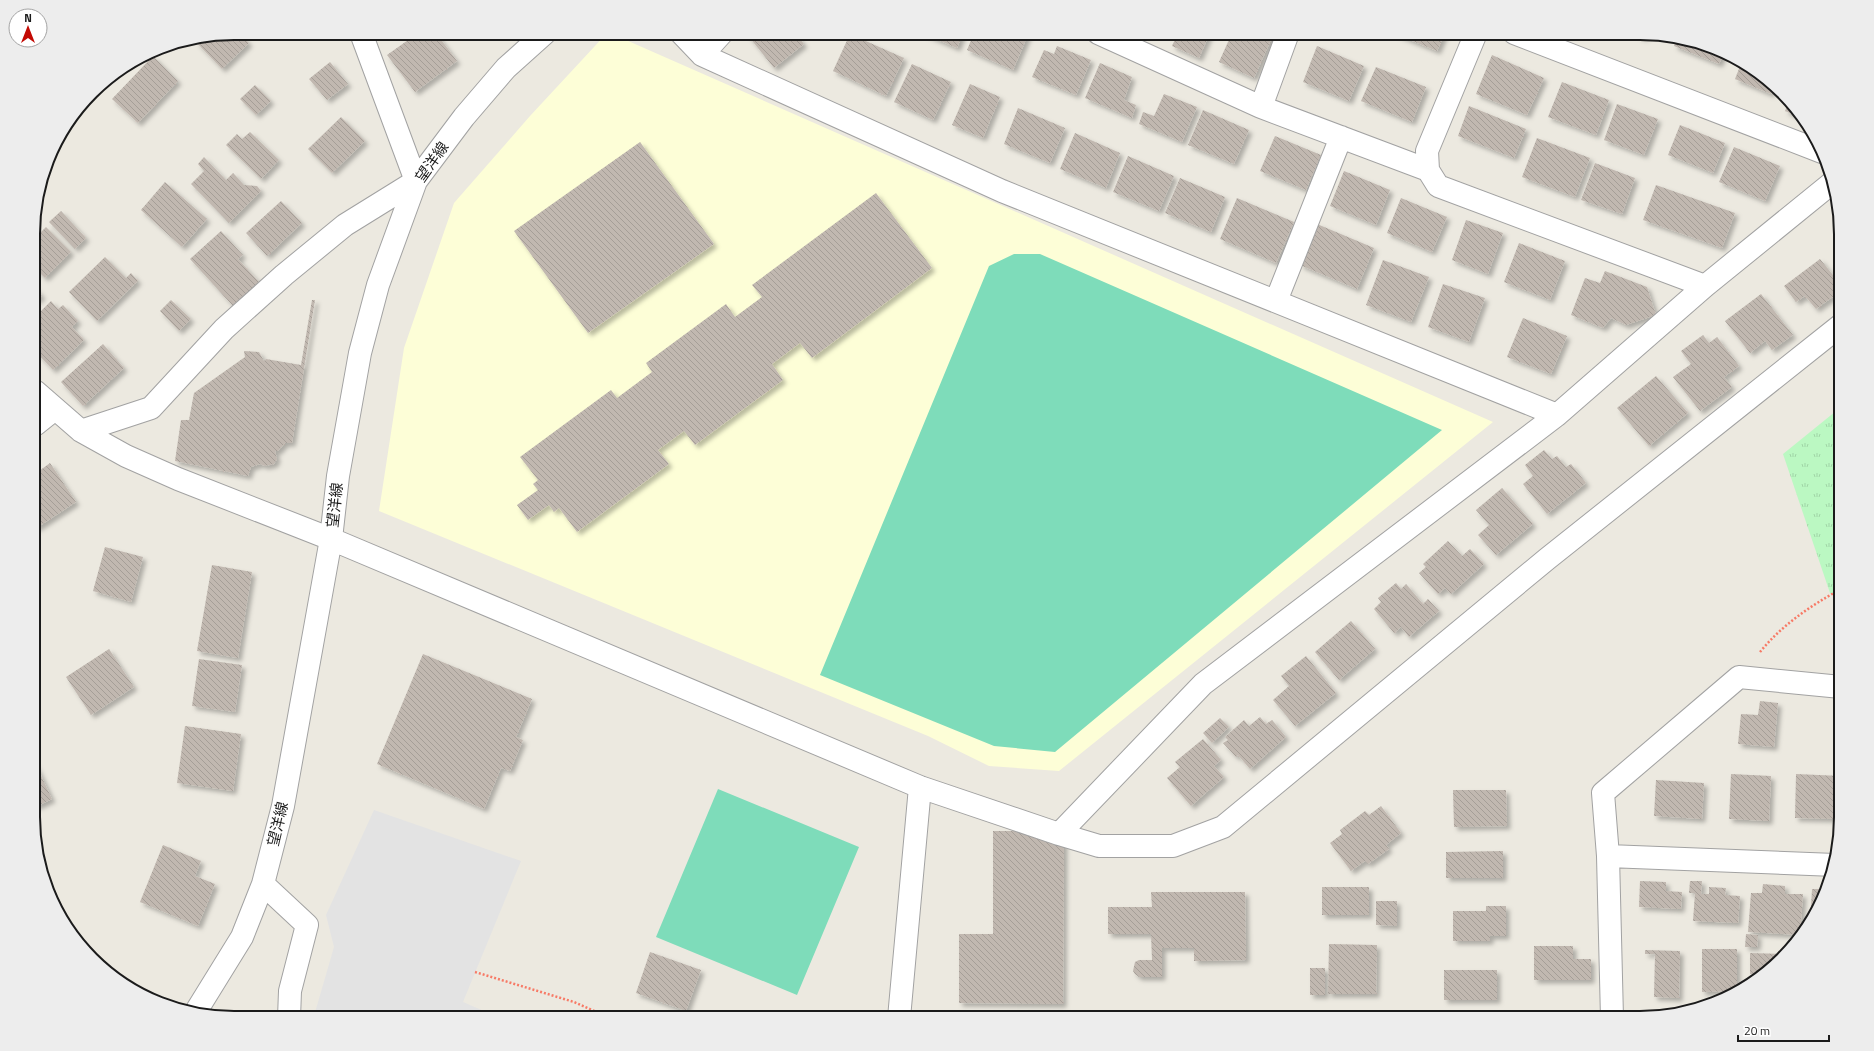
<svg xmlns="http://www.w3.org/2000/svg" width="1874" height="1051" viewBox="0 0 1874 1051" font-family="'Titillium Web','Noto Sans JP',sans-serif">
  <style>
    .education { fill: #fdfed7 }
    .park { fill: url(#park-tufts) }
    .pitch { fill: #7edcba }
    .parking { fill: #e3e3e3 }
    .building { fill: url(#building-back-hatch); filter: url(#shadow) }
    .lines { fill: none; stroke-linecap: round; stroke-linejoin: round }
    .minor-casing { stroke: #a2a2a2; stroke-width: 24 }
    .path { stroke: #f77a66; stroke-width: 2.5; stroke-dasharray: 2 2; stroke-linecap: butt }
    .minor { stroke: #fff; stroke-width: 22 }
    .labels { text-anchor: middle; stroke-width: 3; stroke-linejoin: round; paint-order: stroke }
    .street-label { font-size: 15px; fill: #1b1b1b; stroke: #fff }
    .rim { fill: none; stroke: #1b1b1b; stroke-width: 2 }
  </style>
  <defs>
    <pattern id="park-tufts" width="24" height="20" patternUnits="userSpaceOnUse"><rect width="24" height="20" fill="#bbf8c2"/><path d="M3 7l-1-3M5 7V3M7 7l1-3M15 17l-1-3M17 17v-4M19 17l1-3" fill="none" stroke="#a0d4a6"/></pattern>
    <pattern id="building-back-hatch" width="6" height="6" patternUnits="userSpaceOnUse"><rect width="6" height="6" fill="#c1b8b0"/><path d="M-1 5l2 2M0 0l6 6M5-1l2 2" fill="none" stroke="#a59e97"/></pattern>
    <filter id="shadow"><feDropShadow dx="3.5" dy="3.5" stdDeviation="2" flood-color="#0004"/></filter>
  </defs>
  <rect width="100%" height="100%" fill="#ece9e0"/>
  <path class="education" d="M607,33H610L1493,422L1059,771L989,766L928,736L379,511L404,348L454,203L530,116Z"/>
  <path class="park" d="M1841,407V594L1830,593L1783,454Z"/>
  <path class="pitch" d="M1014,254H1040L1442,430L1055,752L994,746L820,675L989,266Z
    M718,789L859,847L797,995L656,937Z"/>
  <path class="parking" d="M374,810L521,861L463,1002L500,1018H316L314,1016L334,947L326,915Z"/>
  <path class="building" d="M234,33H239L249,43L222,69L195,41Z
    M418,33H436L457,61L415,92L387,55Z
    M746,33H795L804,44L774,68Z
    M922,33H963L957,48Z
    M974,33H1024L1028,35L1013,70L967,50Z
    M1178,33H1210L1199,58L1172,46Z
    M1232,33H1274L1254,78L1219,62Z
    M1393,33H1445L1437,51Z
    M1633,33H1640L1646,34L1644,38Z
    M850,34L904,58L886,96L833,71Z
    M1677,38L1692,40L1724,53L1719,64L1674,46Z
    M1057,46L1091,60L1076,95L1032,77L1044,50L1054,54Z
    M1317,46L1364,66L1349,101L1303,82Z
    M1492,55L1544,78L1527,115L1476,94Z
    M153,56L178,81L138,123L112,99Z
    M1742,61L1774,86L1771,94L1735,79Z
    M330,62L348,84L327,100L309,79Z
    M1100,63L1132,77L1124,100L1136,105L1132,118L1085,98Z
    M912,64L951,82L933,120L894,102Z
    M1376,67L1426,87L1412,122L1361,101Z
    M1562,82L1609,100L1596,135L1548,117Z
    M970,84L1000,97L983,138L952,125Z
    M255,85L271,101L256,115L240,99Z
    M1164,94L1197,107L1182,142L1139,124L1143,112L1154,116Z
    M1789,101L1791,103L1804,119L1785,111Z
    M1617,104L1658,119L1644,155L1604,140Z
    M1469,106L1526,129L1514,158L1458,136Z
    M1018,108L1065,128L1050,163L1004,144Z
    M1203,110L1249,130L1234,164L1188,145Z
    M341,117L365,141L332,173L308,149Z
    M1680,125L1725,143L1713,173L1668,155Z
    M250,132L279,160L261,179L226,145L237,134L242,139Z
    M1075,133L1120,153L1106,188L1060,169Z
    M1275,136L1321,155L1306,190L1260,171Z
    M1537,138L1590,158L1575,197L1522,177Z
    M640,142L714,244L588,333L514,231Z
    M1734,147L1780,166L1765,201L1719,182Z
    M1128,156L1174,176L1159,211L1113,192Z
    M204,157L226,180L233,173L244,185L257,186L261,191L229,223L191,184L204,171L198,164Z
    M1595,163L1635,178L1622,214L1581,200Z
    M1344,171L1390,190L1376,225L1330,206Z
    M1180,178L1225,197L1211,232L1165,213Z
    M165,182L207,219L182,247L141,210Z
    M1656,185L1735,213L1722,248L1643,220Z
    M876,193L932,268L812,358L800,343L772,364L783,380L695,445L684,431L658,450L669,464L577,532L559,508L554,512L549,505L528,520L517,505L538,490L533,484L538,480L520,457L611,390L617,398L652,372L646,363L726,304L735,317L762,297L752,285Z
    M1237,198L1294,222L1276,263L1220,239Z
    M1401,198L1447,217L1432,252L1387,233Z
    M281,201L302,223L267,256L246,233Z
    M61,211L86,238L75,249L49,222Z
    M1466,220L1503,233L1488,274L1452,260Z
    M1317,224L1374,248L1357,289L1300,265Z
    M46,227L71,252L45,278L35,268V238Z
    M221,231L243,255L238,259L259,282L233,306L190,259Z
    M1519,243L1565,261L1550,300L1504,282Z
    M105,257L126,278L131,273L138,281L97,321L69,292Z
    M1820,259L1841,285V291L1816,309L1805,296L1796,302L1784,286Z
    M1383,260L1429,277L1411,322L1366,305Z
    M1605,271L1647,287L1656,315L1626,325L1611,318L1603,328L1571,315L1585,278L1600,283Z
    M1443,284L1485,298L1469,342L1428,327Z
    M35,287L42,296L35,302Z
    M1761,294L1793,335L1772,350L1765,341L1750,353L1725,321Z
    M171,300L191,319L179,331L160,311Z
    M312,300H315L292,443H285L278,451H275L277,459L274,464L265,466L260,464L251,467L248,476L175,461L181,420H189L194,393L245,357L244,351L259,352L264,361L266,359L301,365Z
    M51,301L58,309L63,305L78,321L72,327L84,340L53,370L35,351V317Z
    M1523,318L1567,336L1551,374L1507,357Z
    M1703,335L1709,343L1717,337L1739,366L1724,377L1732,387L1700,411L1673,377L1691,364L1681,351Z
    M103,344L124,368L83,406L61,382Z
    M1656,376L1688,413L1649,446L1617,408Z
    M1544,450L1552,459L1557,456L1566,467L1571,464L1586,483L1547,514L1523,484L1533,476L1525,465Z
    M50,463L76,502L35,529V474Z
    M1502,488L1533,524L1496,555L1478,535L1489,525L1476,510Z
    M1448,541L1462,556L1470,549L1484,564L1451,594L1445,588L1438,594L1419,573L1426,567L1423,564Z
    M105,547L143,557L131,602L93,591Z
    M212,565L252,572L238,658L197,651Z
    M1396,583L1401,589L1406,584L1423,604L1428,599L1439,611L1409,637L1401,627L1394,633L1374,609L1381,602L1378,598Z
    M1351,621L1375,649L1339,680L1315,652Z
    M109,649L134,687L91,715L66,677Z
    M423,654L532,699L516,737L523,740L510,771L501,768L484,809L377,764Z
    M1306,656L1336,693L1295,726L1273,700L1289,686L1281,676Z
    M199,659L242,665L235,712L192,706Z
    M1760,701L1778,703L1774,747L1738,744L1741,714L1758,715Z
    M1260,717L1266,724L1272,720L1286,737L1250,769L1238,755L1236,757L1223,743L1228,740L1225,737L1244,720L1249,726Z
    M1220,718L1229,727L1212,743L1203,733Z
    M185,726L241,734L233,791L177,783Z
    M1203,739L1221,760L1214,766L1224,777L1191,806L1167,778L1180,767L1175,762Z
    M35,763L52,799L35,807Z
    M1731,774L1771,776L1769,821L1729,819Z
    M1796,774L1841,776V819L1795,818Z
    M1656,780L1704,783L1702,819L1654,816Z
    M1453,790H1506L1507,826L1454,827Z
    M1381,806L1401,833L1386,845L1389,849L1368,864L1365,861L1351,871L1330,843L1342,834L1340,830L1365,811L1369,815Z
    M993,831H1064L1063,1004L959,1003V934H993Z
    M163,845L201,861L195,876L215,884L198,926L140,902Z
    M1503,851V878H1446V852Z
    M1640,881L1666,882V891L1682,892L1681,909L1639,907Z
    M1690,881H1702L1701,894H1709V887L1726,888L1725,895L1740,896L1738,923L1693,921L1695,893H1689Z
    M1763,884L1785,886V894H1803L1800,935L1748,932L1751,893H1762Z
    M1322,887H1369V915H1322Z
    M1812,889H1826L1814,917L1810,923Z
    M1151,892H1245L1246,960L1194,961V948H1162V977H1139L1135,974L1133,971L1135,962L1139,960H1152L1151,934H1108V907H1152Z
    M1376,901H1397V926L1376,925Z
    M1486,906H1506V936H1490V941H1453V911H1486Z
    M1746,934L1758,935L1757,947H1745Z
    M1329,944L1377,945L1376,994H1328Z
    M1534,946H1573V959H1591V980H1534Z
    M1702,949H1737V991L1702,992Z
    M1645,950L1680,951L1679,998L1654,997L1655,954H1645Z
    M650,952L701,970L686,1011L636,993Z
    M1750,953L1786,954L1763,974H1750Z
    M1310,968H1325V995H1310Z
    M1444,970H1497V1000H1444Z"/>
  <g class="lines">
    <defs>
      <path id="minor" d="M361,33L416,181
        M681,33L702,55L1002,191L1557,415
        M1098,33L1261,107L1288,33
        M1476,33L1427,151L1428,170L1438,186L1705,286
        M1514,33L1822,152
        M702,55L722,33
        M1261,107L1428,170
        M1276,301L1341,137
        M35,391L81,431L126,456L178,479L331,539L920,787L1059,834L1099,846H1173L1223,827L1547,559L1841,325
        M35,425L55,409
        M81,431L151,408L224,329L284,275L345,225L416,181
        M1059,834L1203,684L1557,415L1705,286L1833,182
        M1608,856L1835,865
        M263,884L307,925L290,991L289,1018
        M195,1013L242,937L263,884L283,806L331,539L338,476L360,353L378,285L416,181L464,117L506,68L545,33
        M899,1018L920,787
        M1612,1018L1608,856L1603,793L1739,677L1841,687"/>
    </defs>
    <use href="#minor" class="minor-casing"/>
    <path class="path" d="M1760,652C1782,625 1810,606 1841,589
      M475,972L574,1002L610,1018"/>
    <use href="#minor" class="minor"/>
  </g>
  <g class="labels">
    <g class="street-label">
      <text transform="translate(432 162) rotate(-55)" y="5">望洋線</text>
      <text transform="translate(335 505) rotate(-84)" y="5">望洋線</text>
      <text transform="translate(278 824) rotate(-77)" y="5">望洋線</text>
    </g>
  </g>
  <path d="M0 0H1874V1051H0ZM234 40H1640A194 194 0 0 1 1834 234V817A194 194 0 0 1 1640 1011H234A194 194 0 0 1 40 817V234A194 194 0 0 1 234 40Z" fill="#ededed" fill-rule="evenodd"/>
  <path class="rim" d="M234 40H1640A194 194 0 0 1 1834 234V817A194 194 0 0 1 1640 1011H234A194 194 0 0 1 40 817V234A194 194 0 0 1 234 40Z"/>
  <g transform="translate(28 28)"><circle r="19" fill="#ffffff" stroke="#a4a4a4"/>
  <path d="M0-3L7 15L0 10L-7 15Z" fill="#c30903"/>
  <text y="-6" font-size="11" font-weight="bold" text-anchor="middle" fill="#1b1b1b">N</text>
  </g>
  <path d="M1738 1035v6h91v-6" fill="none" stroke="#1b1b1b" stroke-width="2"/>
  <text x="1744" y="1035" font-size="12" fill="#1b1b1b" stroke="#ffffff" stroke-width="3" paint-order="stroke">20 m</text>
</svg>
